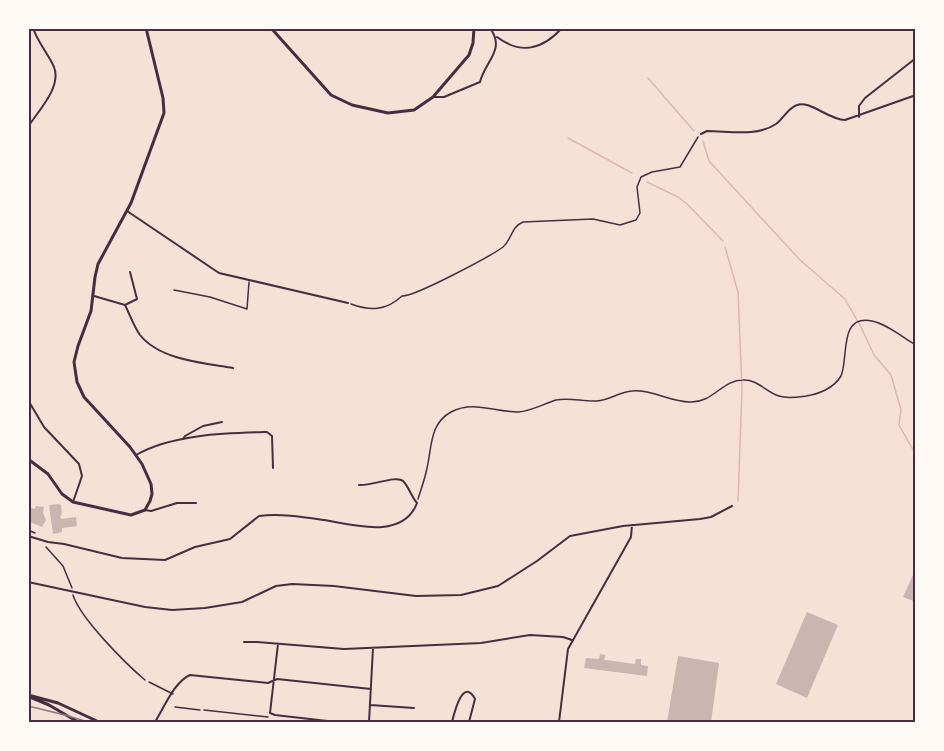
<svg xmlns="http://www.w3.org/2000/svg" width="944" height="751" viewBox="0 0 944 751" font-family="'Roboto Condensed',sans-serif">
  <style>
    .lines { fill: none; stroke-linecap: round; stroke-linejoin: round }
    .stream { stroke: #dcb8b0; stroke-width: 1.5 }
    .building { fill: #ccb4b1 }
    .path { stroke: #4a2c40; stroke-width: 1.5 }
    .service { stroke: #4a2c40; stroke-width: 1.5 }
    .minor { stroke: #4a2c40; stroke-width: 2 }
    .tertiary { stroke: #4a2c40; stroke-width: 3 }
    .tram { stroke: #8f747c; stroke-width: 1.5 }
    .neatline { fill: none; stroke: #4a2c40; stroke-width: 2 }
  </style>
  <rect width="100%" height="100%" fill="#f7e1d7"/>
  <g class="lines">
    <path class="stream" d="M648,78L694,131
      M568,138L632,173
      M703,141L709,161L800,260L845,299L861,327L874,355L891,375L901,410L899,425L916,455
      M647,182L678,197L687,204L723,241
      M725,247L738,292L742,389L738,501
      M916,550V552"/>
  </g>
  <path class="building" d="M59,504L61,505L62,515L60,516L61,519L76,517L77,526L62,528V532L53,534L49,505Z
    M36,506L44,507L43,513L46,520L42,527L28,521V507L35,509Z
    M916,568V602L903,597Z
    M807,612L838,625L807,698L776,684Z
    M600,654L605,655L604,660H606L635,664L636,659H641V665L648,666L647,676L584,668L586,658L599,659Z
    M678,656L719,663L711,722H667Z"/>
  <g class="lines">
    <path class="path" d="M351,304C370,311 386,311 402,296C414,297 491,256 503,247C512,239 511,227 523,222L593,219L620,225L636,220L640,213L637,187L641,177L652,172L680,167L698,137
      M418,499C421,489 425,479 427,468C432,448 429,424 451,412C473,400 494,412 518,412C532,411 543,404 556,400C570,397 583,402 597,401C610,400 619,392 632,391C651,389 670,402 690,402C713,403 722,380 743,380C757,379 766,392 779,396C788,399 798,397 806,396C819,394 834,388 841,376C849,358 838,314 872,321C887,324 902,337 916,345
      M28,530L35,533
      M46,547L63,566L72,588
      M73,595C80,618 126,664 145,680
      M204,710L268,717"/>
    <path class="service" d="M174,290L210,297L247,309L249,282
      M149,682L173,694
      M175,707L200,710"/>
    <path class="minor" d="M497,37C521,55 542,50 562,28
      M433,97H444L480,82C485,61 506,50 490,28
      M859,117V106L865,98L916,58
      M28,127C38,111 62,87 54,67C48,53 38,43 33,28
      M701,134L707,131C729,131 757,137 776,124C783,119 788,108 797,105C810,100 829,120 845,120L916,95
      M127,211L219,273L348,303
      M94,296L125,305L137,299L130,272
      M125,305C130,315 134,327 140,335C160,360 203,363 233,368
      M28,400L44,427L79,464L82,476L73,502
      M183,439L185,436L203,426L222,422
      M136,455C172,434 227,433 267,432L272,436L273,468
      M145,510L151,511L177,503H196
      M28,536L48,542L64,544L122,558L165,560L195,547L230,539L259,516C279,513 304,517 324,520C353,525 403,540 417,503C411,496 409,487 403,481C397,475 371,486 359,485
      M28,582L145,607L172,610L205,608L242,602L276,586L292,584L334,586L416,596L461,595L498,586L537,561L570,536L623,526L700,519L711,517L732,506
      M244,642H257L344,649L481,643L530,635L563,637L572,640
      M278,644L270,713L275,715L336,722
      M370,705L414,708
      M155,722C164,708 174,682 190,675L268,683L277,679L371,689
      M369,722L373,648
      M452,722C454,714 463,676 475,699L469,722
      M559,722L568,649L631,537L632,525"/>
    <path class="tertiary" d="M271,28L331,95L352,105L388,113L414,110L433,97L469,55L473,43L474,28
      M28,459L48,474L62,494L73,502L131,515L145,510L150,501L152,494L151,484L142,464L130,447L84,397L77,382L74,362L78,346L91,311L95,277L98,264L131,203L164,113L163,98L146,28
      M28,695L58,703L99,722
      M30,697L49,705L78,722"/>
    <path class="tram" d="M28,706L65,715L88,722"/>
  </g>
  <rect width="944" height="751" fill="none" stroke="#fffaf5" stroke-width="60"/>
  <rect x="30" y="30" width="884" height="691" class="neatline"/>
</svg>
